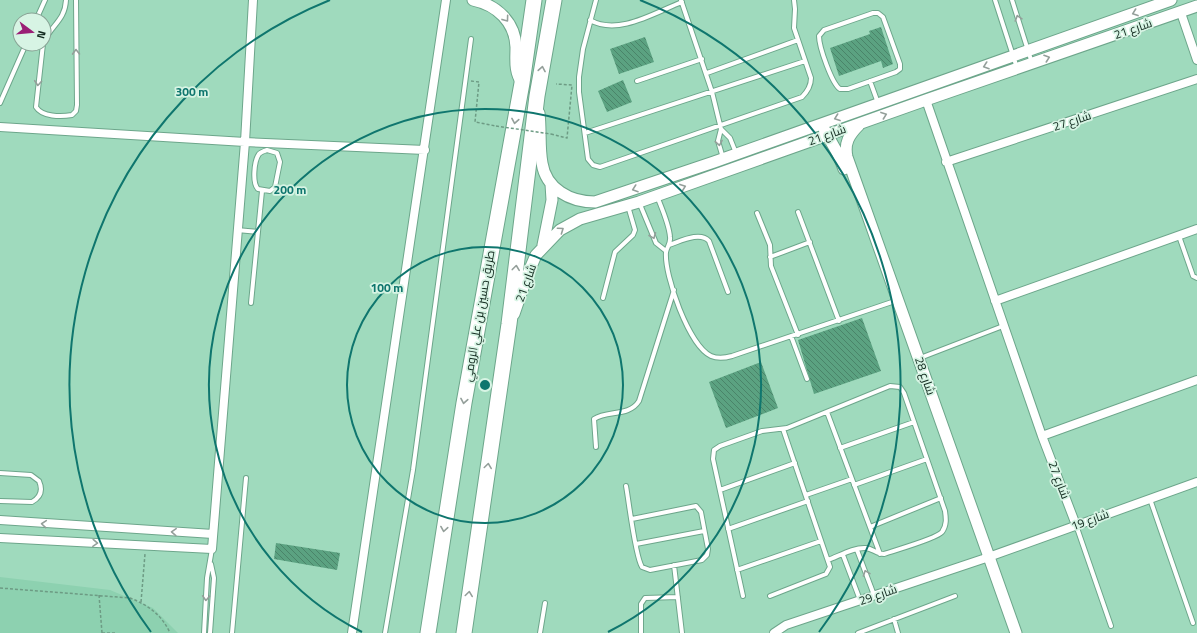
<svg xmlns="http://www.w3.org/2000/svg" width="1197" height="633" viewBox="0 0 1197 633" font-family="'Titillium Web',Cairo,sans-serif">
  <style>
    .built { fill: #8dd1b0 }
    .building { fill: url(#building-back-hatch) }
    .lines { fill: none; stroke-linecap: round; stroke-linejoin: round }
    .lane-casing { stroke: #6da68b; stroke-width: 6 }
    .street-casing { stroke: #6da68b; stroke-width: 10 }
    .secondary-casing { stroke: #6da68b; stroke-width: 13 }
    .highway-casing { stroke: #6da68b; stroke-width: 17 }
    .path { stroke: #6d9b84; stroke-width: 1.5; stroke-dasharray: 3 2; stroke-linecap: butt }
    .lane { stroke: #fff; stroke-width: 4 }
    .street { stroke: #fff; stroke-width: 8 }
    .secondary { stroke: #fff; stroke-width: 11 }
    .highway { stroke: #fff; stroke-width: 15 }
    .path-bridge { stroke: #6d9b84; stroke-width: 1.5; stroke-dasharray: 3 2; stroke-linecap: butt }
    .oneway { stroke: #949f9a }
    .ring { fill: none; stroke: #0f766e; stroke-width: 2 }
    .labels { text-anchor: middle; stroke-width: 3.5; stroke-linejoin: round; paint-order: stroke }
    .street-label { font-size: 12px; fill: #11291e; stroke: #d7f4e4 }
    .centre { fill: #0f766e; stroke: #d7f4e4; stroke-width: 2 }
    .ring-label { font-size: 12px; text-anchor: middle; font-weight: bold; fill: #0f766e; stroke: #d7f4e4; stroke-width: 3.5; stroke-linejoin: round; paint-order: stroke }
  </style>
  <defs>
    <pattern id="building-back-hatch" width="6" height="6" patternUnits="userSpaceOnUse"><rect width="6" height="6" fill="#5ba281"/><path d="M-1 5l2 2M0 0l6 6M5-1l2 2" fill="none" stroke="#4a8469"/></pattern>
  </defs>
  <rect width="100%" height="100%" fill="#9fdabd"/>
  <path class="built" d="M0,577L110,590L153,608L178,633H0Z"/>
  <path class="building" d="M881,27L893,64L883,68L881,61L839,76L830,48L870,34L869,31Z
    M645,37L654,62L619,74L610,49Z
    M623,80L632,102L607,112L598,91Z
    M862,318L881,371L814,394L798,340Z
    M761,362L778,408L726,428L709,382Z
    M276,543L340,553L337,570L274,559Z"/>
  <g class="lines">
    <defs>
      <path id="lane" d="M596,0L583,49L579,77V92L588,159L593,165L600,167L802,97C808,91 811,86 811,78L794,28L795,9L794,0
        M681,0L712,92L721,129L718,141L723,158
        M995,0L1017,68
        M1012,0L1032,63
        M873,13H878L883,17L900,64V69L896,72L848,89H840C832,84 819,47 819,36L824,30Z
        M36,20L45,0
        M590,20C618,36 654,13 682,2
        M44,42C51,25 65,21 66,0
        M43,44L36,107C42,117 61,117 72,115L76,111L77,105L76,0
        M707,73L798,40
        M637,81L702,59
        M870,81L878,103
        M0,103L26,44
        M721,129L730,138L736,153
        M585,133L805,61
        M267,150L277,153L280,162L275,187L270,191L258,189C252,183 254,161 259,154C261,152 264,151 267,150Z
        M657,196C662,209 669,224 670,237C671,243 667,247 666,252C664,275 689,346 711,356C718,359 725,358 732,356L892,302
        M639,202L656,243L666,251
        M798,212L839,321
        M757,213L770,245L771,266L798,335
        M237,230L258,232
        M1179,236L1193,276L1197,278
        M669,245C681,241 700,231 709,241L728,292
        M770,257L810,242
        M603,298L615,252L633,235L635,230L628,206
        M251,303L262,191
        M791,336L807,379
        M920,358L1003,326
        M827,412L880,554
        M596,447L594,419C608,410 629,417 639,401L674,290
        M840,448L914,422
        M0,473L31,475L39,481C43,490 41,497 32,502L0,501
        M854,485L927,459
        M626,486C629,502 635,556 642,567L650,570L702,560L707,555L708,549L701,512L696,506L632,519
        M720,490L795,463
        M806,495L852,479
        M1150,499L1193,623
        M1076,525L1111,626
        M870,527L941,498
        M728,529L808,501
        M636,544L704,531
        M857,550L874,595
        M843,555L860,600
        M674,565L682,633
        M737,570L821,541
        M743,596L713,459L714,450L720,446L762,431L787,428L890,386L900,387L904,393L945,511C946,518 947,525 942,532C936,539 895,550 884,554C877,554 873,549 866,548C854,547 839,556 828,560
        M770,596L826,574L830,567L783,429
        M894,619L898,633
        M204,633L207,578L212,549
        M210,633L214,578L211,564
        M232,633L246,478
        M385,633L413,470L471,39
        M540,633L545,603
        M641,633V604L645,598L678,597
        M858,633L955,596"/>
      <path id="street" d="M1181,13L1197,60
        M926,100L1042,436L1076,525
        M0,127L245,142L425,150
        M946,162L1197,79
        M995,301L1197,229
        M1042,436L1197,380
        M0,520L213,534
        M0,538L212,549L245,142L253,0
        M352,633L446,0
        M774,633L786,625L983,559L1197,482"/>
      <path id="secondary" d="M473,0C497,5 515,22 516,47C516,60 514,71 522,83
        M539,113C541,130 539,147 542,163C546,189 570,202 595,202L714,162L1171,0
        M859,125C849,135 844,143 847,157L1016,633
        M824,129L838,154L844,169
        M543,245L552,200L551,184
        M514,314L527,276L536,255L560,230L580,219L639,202L926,100L1197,6"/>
      <path id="highway" d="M428,633L464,403L522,83L534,0
        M464,633L509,324L537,96L554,0"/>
    </defs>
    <use href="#lane" class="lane-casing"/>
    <use href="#street" class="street-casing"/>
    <use href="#secondary" class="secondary-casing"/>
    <use href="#highway" class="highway-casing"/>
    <path class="path" d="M471,81L479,82L475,122L496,126
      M551,134L567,138L572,85L556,84
      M0,588L130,598C148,605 162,615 170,633
      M99,595L102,633
      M141,602L145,554
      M102,633H116"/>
    <use href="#lane" class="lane"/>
    <use href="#street" class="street"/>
    <use href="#secondary" class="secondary"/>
    <use href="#highway" class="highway"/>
    <path class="path-bridge" d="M496,126L551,134"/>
  </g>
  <defs><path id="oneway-chevron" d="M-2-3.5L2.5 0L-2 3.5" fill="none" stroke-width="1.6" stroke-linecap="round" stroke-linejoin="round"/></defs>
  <g class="oneway">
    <use href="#oneway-chevron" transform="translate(1135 13) rotate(160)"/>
    <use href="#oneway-chevron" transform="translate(1018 18) rotate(-107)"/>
    <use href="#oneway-chevron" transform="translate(506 19) rotate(54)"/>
    <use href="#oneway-chevron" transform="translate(76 52) rotate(-91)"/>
    <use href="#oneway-chevron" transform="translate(1047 58) rotate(-19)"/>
    <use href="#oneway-chevron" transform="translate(986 66) rotate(161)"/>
    <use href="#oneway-chevron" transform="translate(542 69) rotate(-80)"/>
    <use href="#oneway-chevron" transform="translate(38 83) rotate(95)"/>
    <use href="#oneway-chevron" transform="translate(884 115) rotate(-20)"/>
    <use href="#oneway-chevron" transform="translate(837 118) rotate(160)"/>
    <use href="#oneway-chevron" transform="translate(515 121) rotate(100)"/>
    <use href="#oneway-chevron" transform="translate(719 143) rotate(80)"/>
    <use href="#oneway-chevron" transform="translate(683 187) rotate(-20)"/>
    <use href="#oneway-chevron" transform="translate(635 189) rotate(161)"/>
    <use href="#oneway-chevron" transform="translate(561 230) rotate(-35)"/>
    <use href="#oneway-chevron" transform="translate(653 236) rotate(68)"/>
    <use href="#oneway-chevron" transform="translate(516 268) rotate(-83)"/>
    <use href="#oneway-chevron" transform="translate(464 401) rotate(100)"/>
    <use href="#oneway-chevron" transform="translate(488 466) rotate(-82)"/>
    <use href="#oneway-chevron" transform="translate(44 524) rotate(-175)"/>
    <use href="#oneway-chevron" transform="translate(444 529) rotate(99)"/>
    <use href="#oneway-chevron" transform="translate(174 532) rotate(-177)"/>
    <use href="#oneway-chevron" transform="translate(95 543) rotate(3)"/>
    <use href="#oneway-chevron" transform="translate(866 573) rotate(-110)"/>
    <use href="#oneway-chevron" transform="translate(469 594) rotate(-82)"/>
    <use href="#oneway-chevron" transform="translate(206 598) rotate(93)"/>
  </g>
  <g class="ring">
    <circle cx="485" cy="385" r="138"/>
    <path d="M362 632A276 276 0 1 1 608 632"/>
    <path d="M151 632A415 415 0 0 1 330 0M640 0A415 415 0 0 1 819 632"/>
  </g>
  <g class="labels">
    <g class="street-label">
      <text transform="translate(1133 29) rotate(-19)" y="4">شارع 21</text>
      <text transform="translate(1072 121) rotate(-18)" y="4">شارع 27</text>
      <text transform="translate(827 135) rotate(-20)" y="4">شارع 21</text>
      <text transform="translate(526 283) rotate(-70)" y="4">شارع 21</text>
      <text transform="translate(479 316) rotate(-80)" y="4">طريق حسين بن علي الرومي</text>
      <text transform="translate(925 376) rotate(71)" y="4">شارع 28</text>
      <text transform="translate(1059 480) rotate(69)" y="4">شارع 27</text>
      <text transform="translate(1090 520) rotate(-20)" y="4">شارع 19</text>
      <text transform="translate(878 595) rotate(-19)" y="4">شارع 29</text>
    </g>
  </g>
  <circle cx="485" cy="385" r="6" class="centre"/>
  <g class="ring-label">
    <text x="192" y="96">300 m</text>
    <text x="290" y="194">200 m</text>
    <text x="387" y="292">100 m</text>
  </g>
  <g transform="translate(32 32) rotate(106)"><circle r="19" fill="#d7f4e4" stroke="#88a395"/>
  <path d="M0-3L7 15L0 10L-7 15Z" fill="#9a1e75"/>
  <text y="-6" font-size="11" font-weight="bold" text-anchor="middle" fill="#11291e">N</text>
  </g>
</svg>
